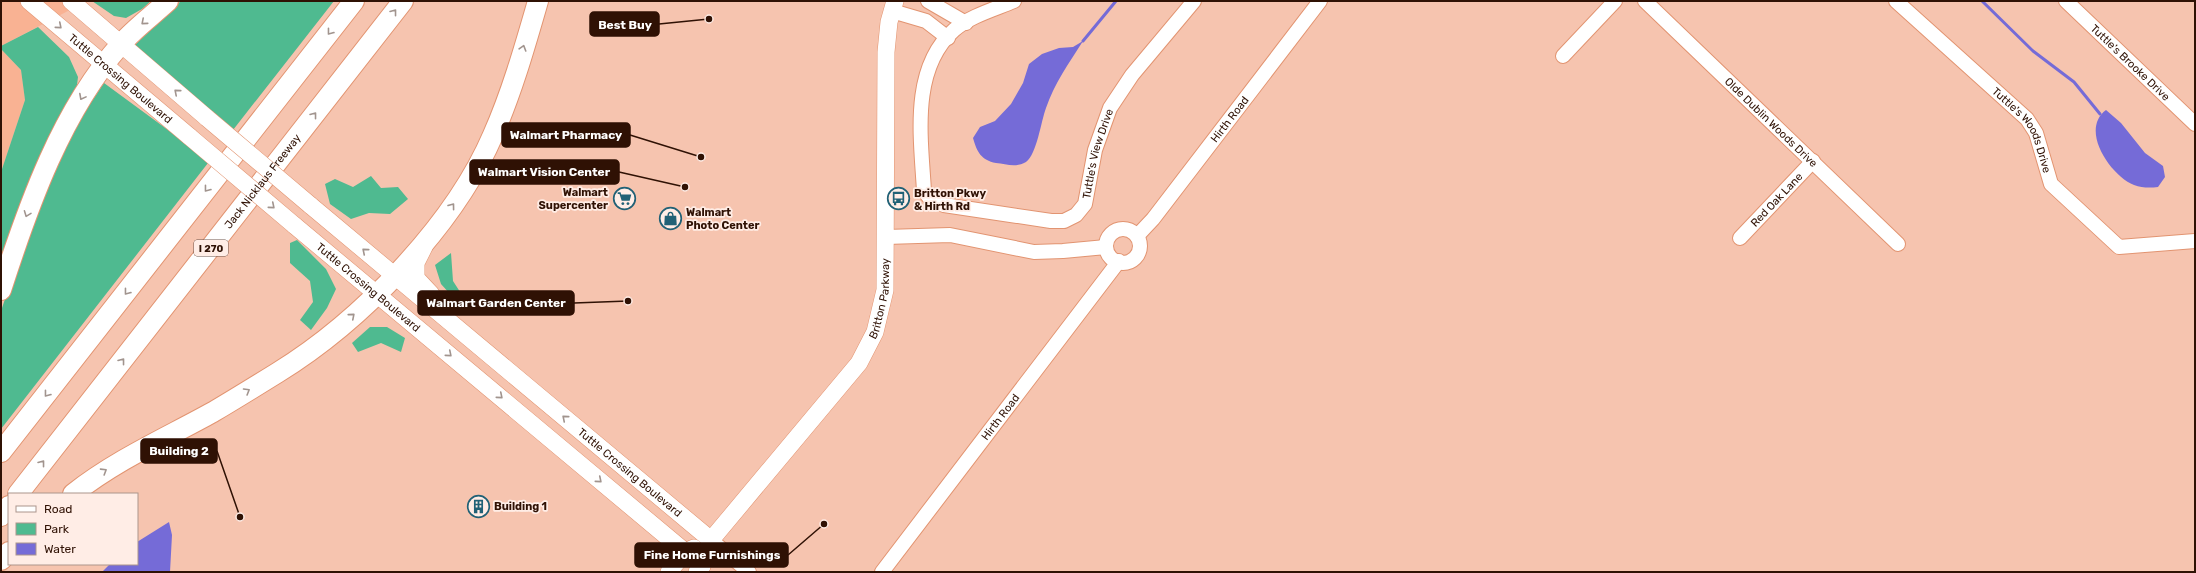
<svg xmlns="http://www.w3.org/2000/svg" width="2196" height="573" viewBox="0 0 2196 573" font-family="Rubik,sans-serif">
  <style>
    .built { fill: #f9b293 }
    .green { fill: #4fba90 }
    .water { fill: #756bd7 }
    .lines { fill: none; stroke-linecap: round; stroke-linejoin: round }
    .stream { stroke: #756bd7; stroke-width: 3 }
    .minor-casing { stroke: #e29471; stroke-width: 16 }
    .major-casing { stroke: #e29471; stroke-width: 18 }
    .highway-casing { stroke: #e29471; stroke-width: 22 }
    .minor { stroke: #fff; stroke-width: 14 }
    .major { stroke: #fff; stroke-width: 17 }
    .highway { stroke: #fff; stroke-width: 20 }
    .major-bridge-casing { stroke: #e29471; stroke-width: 18; stroke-linecap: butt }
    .major-bridge { stroke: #fff; stroke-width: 17 }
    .oneway { stroke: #a1948e }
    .labels { text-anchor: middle; stroke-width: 3.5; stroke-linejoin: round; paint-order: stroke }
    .shield { fill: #ffede6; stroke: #6d5348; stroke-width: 1 }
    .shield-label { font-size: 10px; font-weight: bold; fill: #2f1104 }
    .street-label { font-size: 11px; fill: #2f1104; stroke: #ffede6 }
    .poi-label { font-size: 11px; font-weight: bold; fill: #2f1104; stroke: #ffede6; text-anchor: start }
    .leader { fill: none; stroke: #2f1104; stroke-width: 1.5 }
    .callout-dot { fill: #2f1104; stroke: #ffede6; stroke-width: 1.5 }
    .callout { fill: #2f1104; stroke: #2f1104; stroke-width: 1.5 }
    .callout-label { font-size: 12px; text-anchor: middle; font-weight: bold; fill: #fff }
  </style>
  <rect width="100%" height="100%" fill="#f6c4af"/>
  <path class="built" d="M1,1H87L1,46Z
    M1,49L21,70L25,100L1,172Z"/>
  <path class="green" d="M92,1H151L142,9L126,18L114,16Z
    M181,1H334L233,130L134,46Z
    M38,27L69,57L78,77L76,93L1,265V172L25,100L21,70L1,49V46Z
    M104,83L183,141L208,163L1,429V311L25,239L70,134Z
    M371,176L381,188L398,187L408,199L390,214L369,213L351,219L330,204L325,184L335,179L353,187Z
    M297,240L326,269L336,289L327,308L311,330L300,320L313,302L310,281L290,263V243Z
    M451,253L453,281L464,298L459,304L441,284L435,265Z
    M370,327H387L405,338L401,352L381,343L358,352L352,343Z"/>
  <path class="water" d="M1083,41C1069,63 1054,84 1046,108C1041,121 1037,154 1026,162C1016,168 1006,164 996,163C981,160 977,152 973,138L980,127L995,121L1011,104L1023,83L1029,64L1042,54L1059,48L1073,47Z
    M2106,110L2121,123L2145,153L2163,166L2165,177L2158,187C2150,188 2142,188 2134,185C2111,176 2079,130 2106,110Z
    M169,522L172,535L170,572H102L110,564H137V542Z"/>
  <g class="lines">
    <path class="stream" d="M1982,1L2033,51L2074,82L2100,114
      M1083,41L1116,1"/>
    <defs>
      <g id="minor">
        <path d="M928,1L966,23"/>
        <path id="s1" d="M1014,1C995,9 970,16 954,30C910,69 921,138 924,191L932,201L944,205L1051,221H1064L1076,215L1085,204L1095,150L1110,108L1132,75L1194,1"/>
        <path id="s2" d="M1645,1L1898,244"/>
        <path id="s3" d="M1896,1L2027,119L2036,133L2051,184L2119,247L2195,241"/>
        <path id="s4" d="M2066,1L2195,124"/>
        <path d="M892,11L926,21L948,38"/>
        <path d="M1563,56L1615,1"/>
        <circle cx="1123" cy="246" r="17"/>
        <path id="s5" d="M1137,236L1153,219L1320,1"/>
        <path d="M886,237L950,235L1034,252L1063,251L1106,247"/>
        <path id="s6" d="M1740,238L1813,161"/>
        <path d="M711,540L749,572"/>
        <path id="s7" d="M882,572L1119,261"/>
      </g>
      <g id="major">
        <path id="s8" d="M29,1L190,137"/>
        <path d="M71,1L207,118"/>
        <path id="s9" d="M310,205L711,540"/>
        <path id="s10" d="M294,225L702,566"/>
        <path d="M424,247L416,263V278L431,294"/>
        <path d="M669,572L685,552L694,548"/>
        <path id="s11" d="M697,572L702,566L711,540L859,363L875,332L885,290L886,52L889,22L895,1"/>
      </g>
      <g id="highway">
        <path d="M1,290C28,206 62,110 121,44C135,28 153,15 168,1"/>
        <path d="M1,452L354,1"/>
        <path id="s12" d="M18,494L403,1"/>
        <path d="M73,494C116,460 166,438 213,412C235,399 256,386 277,373C360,322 454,226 493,135C512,92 525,46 538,1"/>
        <path d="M1,516L9,506"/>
        <path d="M1,560L9,552"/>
      </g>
    </defs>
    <use href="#minor" class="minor-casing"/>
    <use href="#major" class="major-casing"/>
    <use href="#highway" class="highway-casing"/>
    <use href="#minor" class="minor"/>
    <use href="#major" class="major"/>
    <use href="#highway" class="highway"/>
    <defs>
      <path id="major-bridge" d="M207,118L310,205
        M190,137L294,225"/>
    </defs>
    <use href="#major-bridge" class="major-bridge-casing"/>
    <use href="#major-bridge" class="major-bridge"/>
  </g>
  <defs><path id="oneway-chevron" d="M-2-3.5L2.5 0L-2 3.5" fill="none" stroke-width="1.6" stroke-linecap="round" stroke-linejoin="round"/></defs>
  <g class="oneway">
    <use href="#oneway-chevron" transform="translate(394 12) rotate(-52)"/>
    <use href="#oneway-chevron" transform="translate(144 22) rotate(139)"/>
    <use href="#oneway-chevron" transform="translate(59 26) rotate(40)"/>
    <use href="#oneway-chevron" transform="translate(330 32) rotate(128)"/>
    <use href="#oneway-chevron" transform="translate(523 48) rotate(-73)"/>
    <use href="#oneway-chevron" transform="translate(177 92) rotate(-139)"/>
    <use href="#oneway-chevron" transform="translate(82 97) rotate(118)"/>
    <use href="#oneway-chevron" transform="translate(314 115) rotate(-52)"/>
    <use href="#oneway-chevron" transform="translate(207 189) rotate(128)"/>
    <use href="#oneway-chevron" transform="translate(272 206) rotate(40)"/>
    <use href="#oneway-chevron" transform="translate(452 206) rotate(-53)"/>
    <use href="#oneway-chevron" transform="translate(27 214) rotate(111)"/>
    <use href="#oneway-chevron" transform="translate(365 251) rotate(-140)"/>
    <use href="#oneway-chevron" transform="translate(127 292) rotate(128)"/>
    <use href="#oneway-chevron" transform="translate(352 316) rotate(-41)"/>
    <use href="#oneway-chevron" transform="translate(449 354) rotate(40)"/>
    <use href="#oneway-chevron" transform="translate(122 361) rotate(-52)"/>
    <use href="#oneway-chevron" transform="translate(247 391) rotate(-31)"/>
    <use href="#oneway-chevron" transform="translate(47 394) rotate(128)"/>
    <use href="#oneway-chevron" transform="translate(500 396) rotate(40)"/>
    <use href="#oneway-chevron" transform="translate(565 418) rotate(-140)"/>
    <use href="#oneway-chevron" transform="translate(42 463) rotate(-52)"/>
    <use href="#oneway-chevron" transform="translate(104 471) rotate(-32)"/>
    <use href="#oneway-chevron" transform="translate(599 480) rotate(40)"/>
  </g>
  <defs>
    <symbol id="supermarket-ring" viewBox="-11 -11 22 22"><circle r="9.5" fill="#ffede6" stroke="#216176" stroke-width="1.5"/><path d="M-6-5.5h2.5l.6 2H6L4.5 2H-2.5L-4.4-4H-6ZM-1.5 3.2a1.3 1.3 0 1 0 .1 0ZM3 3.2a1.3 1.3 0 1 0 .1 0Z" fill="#216176"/></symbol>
    <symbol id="bus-ring" viewBox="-11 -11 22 22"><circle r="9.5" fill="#ffede6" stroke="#216176" stroke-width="1.5"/><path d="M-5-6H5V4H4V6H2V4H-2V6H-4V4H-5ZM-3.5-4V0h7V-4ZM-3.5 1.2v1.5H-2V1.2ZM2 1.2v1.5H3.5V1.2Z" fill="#216176"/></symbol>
    <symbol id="shop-ring" viewBox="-11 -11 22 22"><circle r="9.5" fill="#ffede6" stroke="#216176" stroke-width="1.5"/><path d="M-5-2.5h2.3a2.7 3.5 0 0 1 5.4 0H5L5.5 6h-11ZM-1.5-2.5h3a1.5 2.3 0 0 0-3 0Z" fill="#216176"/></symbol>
    <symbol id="building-ring" viewBox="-11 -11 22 22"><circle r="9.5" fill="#ffede6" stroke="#216176" stroke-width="1.5"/><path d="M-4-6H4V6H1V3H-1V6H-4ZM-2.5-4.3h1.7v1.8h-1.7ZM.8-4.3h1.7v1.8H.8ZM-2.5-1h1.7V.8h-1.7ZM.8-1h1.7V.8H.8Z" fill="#216176"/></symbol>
  </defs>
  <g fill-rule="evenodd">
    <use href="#supermarket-ring" x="612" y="186" width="25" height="25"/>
    <use href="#bus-ring" x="886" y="186" width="25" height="25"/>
    <use href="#shop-ring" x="658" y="206" width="25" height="25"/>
    <use href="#building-ring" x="466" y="494" width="25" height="25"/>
  </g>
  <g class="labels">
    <rect class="shield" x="194" y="240" width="34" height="16" rx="3"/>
    <g class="shield-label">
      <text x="211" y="252">I 270</text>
    </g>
    <g class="street-label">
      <text dy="4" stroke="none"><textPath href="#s4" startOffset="89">Tuttle's Brooke Drive</textPath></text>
      <text dy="4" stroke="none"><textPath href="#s8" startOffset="120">Tuttle Crossing Boulevard</textPath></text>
      <text dy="4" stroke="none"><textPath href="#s5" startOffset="149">Hirth Road</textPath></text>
      <text dy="4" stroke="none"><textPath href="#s2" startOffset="175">Olde Dublin Woods Drive</textPath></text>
      <text dy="4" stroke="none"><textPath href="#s3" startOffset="183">Tuttle's Woods Drive</textPath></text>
      <text dy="4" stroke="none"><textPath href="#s1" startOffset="463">Tuttle's View Drive</textPath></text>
      <text dy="4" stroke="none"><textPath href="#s12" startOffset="397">Jack Nicklaus Freeway</textPath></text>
      <text dy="4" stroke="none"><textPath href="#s6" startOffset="53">Red Oak Lane</textPath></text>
      <text dy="4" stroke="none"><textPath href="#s10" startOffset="97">Tuttle Crossing Boulevard</textPath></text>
      <text dy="4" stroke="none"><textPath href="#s11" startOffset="335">Britton Parkway</textPath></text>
      <text dy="4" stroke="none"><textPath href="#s7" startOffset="195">Hirth Road</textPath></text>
      <text dy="4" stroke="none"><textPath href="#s9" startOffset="417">Tuttle Crossing Boulevard</textPath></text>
    </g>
    <g class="poi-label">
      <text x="608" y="196" text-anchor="end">Walmart<tspan x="608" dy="13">Supercenter</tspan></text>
      <text x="914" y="197">Britton Pkwy<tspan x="914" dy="13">&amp; Hirth Rd</tspan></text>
      <text x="686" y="216">Walmart<tspan x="686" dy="13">Photo Center</tspan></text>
      <text x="494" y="510">Building 1</text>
    </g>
  </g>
  <path class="leader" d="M709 19L659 24M701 157L630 135M685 187L619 172M628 301L574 303M240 517L217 451M824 524L788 555"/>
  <g class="callout-dot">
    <circle cx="709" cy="19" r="4"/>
    <circle cx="701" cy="157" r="4"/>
    <circle cx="685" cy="187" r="4"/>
    <circle cx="628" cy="301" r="4"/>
    <circle cx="240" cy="517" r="4"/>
    <circle cx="824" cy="524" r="4"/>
  </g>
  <g class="callout">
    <rect x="590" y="12" width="69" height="24" rx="4"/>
    <rect x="502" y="123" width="128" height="24" rx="4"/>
    <rect x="470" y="160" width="149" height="24" rx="4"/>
    <rect x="418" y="291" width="156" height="24" rx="4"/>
    <rect x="141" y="439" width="76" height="24" rx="4"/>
    <rect x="635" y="543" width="153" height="24" rx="4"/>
  </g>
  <g class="callout-label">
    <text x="625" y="29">Best Buy</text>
    <text x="566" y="139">Walmart Pharmacy</text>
    <text x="544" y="176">Walmart Vision Center</text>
    <text x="496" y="307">Walmart Garden Center</text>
    <text x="179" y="455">Building 2</text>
    <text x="712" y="559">Fine Home Furnishings</text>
  </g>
  <rect width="2196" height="573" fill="none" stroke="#2f1104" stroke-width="4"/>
  <rect x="8" y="493" width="130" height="72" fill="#ffede6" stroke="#ac958c"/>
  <rect x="16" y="506" width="20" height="6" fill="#ffffff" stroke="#ac958c"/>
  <text x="44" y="513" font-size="12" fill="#2f1104">Road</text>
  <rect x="16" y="523" width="20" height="12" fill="#4fba90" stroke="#ac958c"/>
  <text x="44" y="533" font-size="12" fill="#2f1104">Park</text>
  <rect x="16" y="543" width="20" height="12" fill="#756bd7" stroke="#ac958c"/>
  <text x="44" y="553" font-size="12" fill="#2f1104">Water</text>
</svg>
